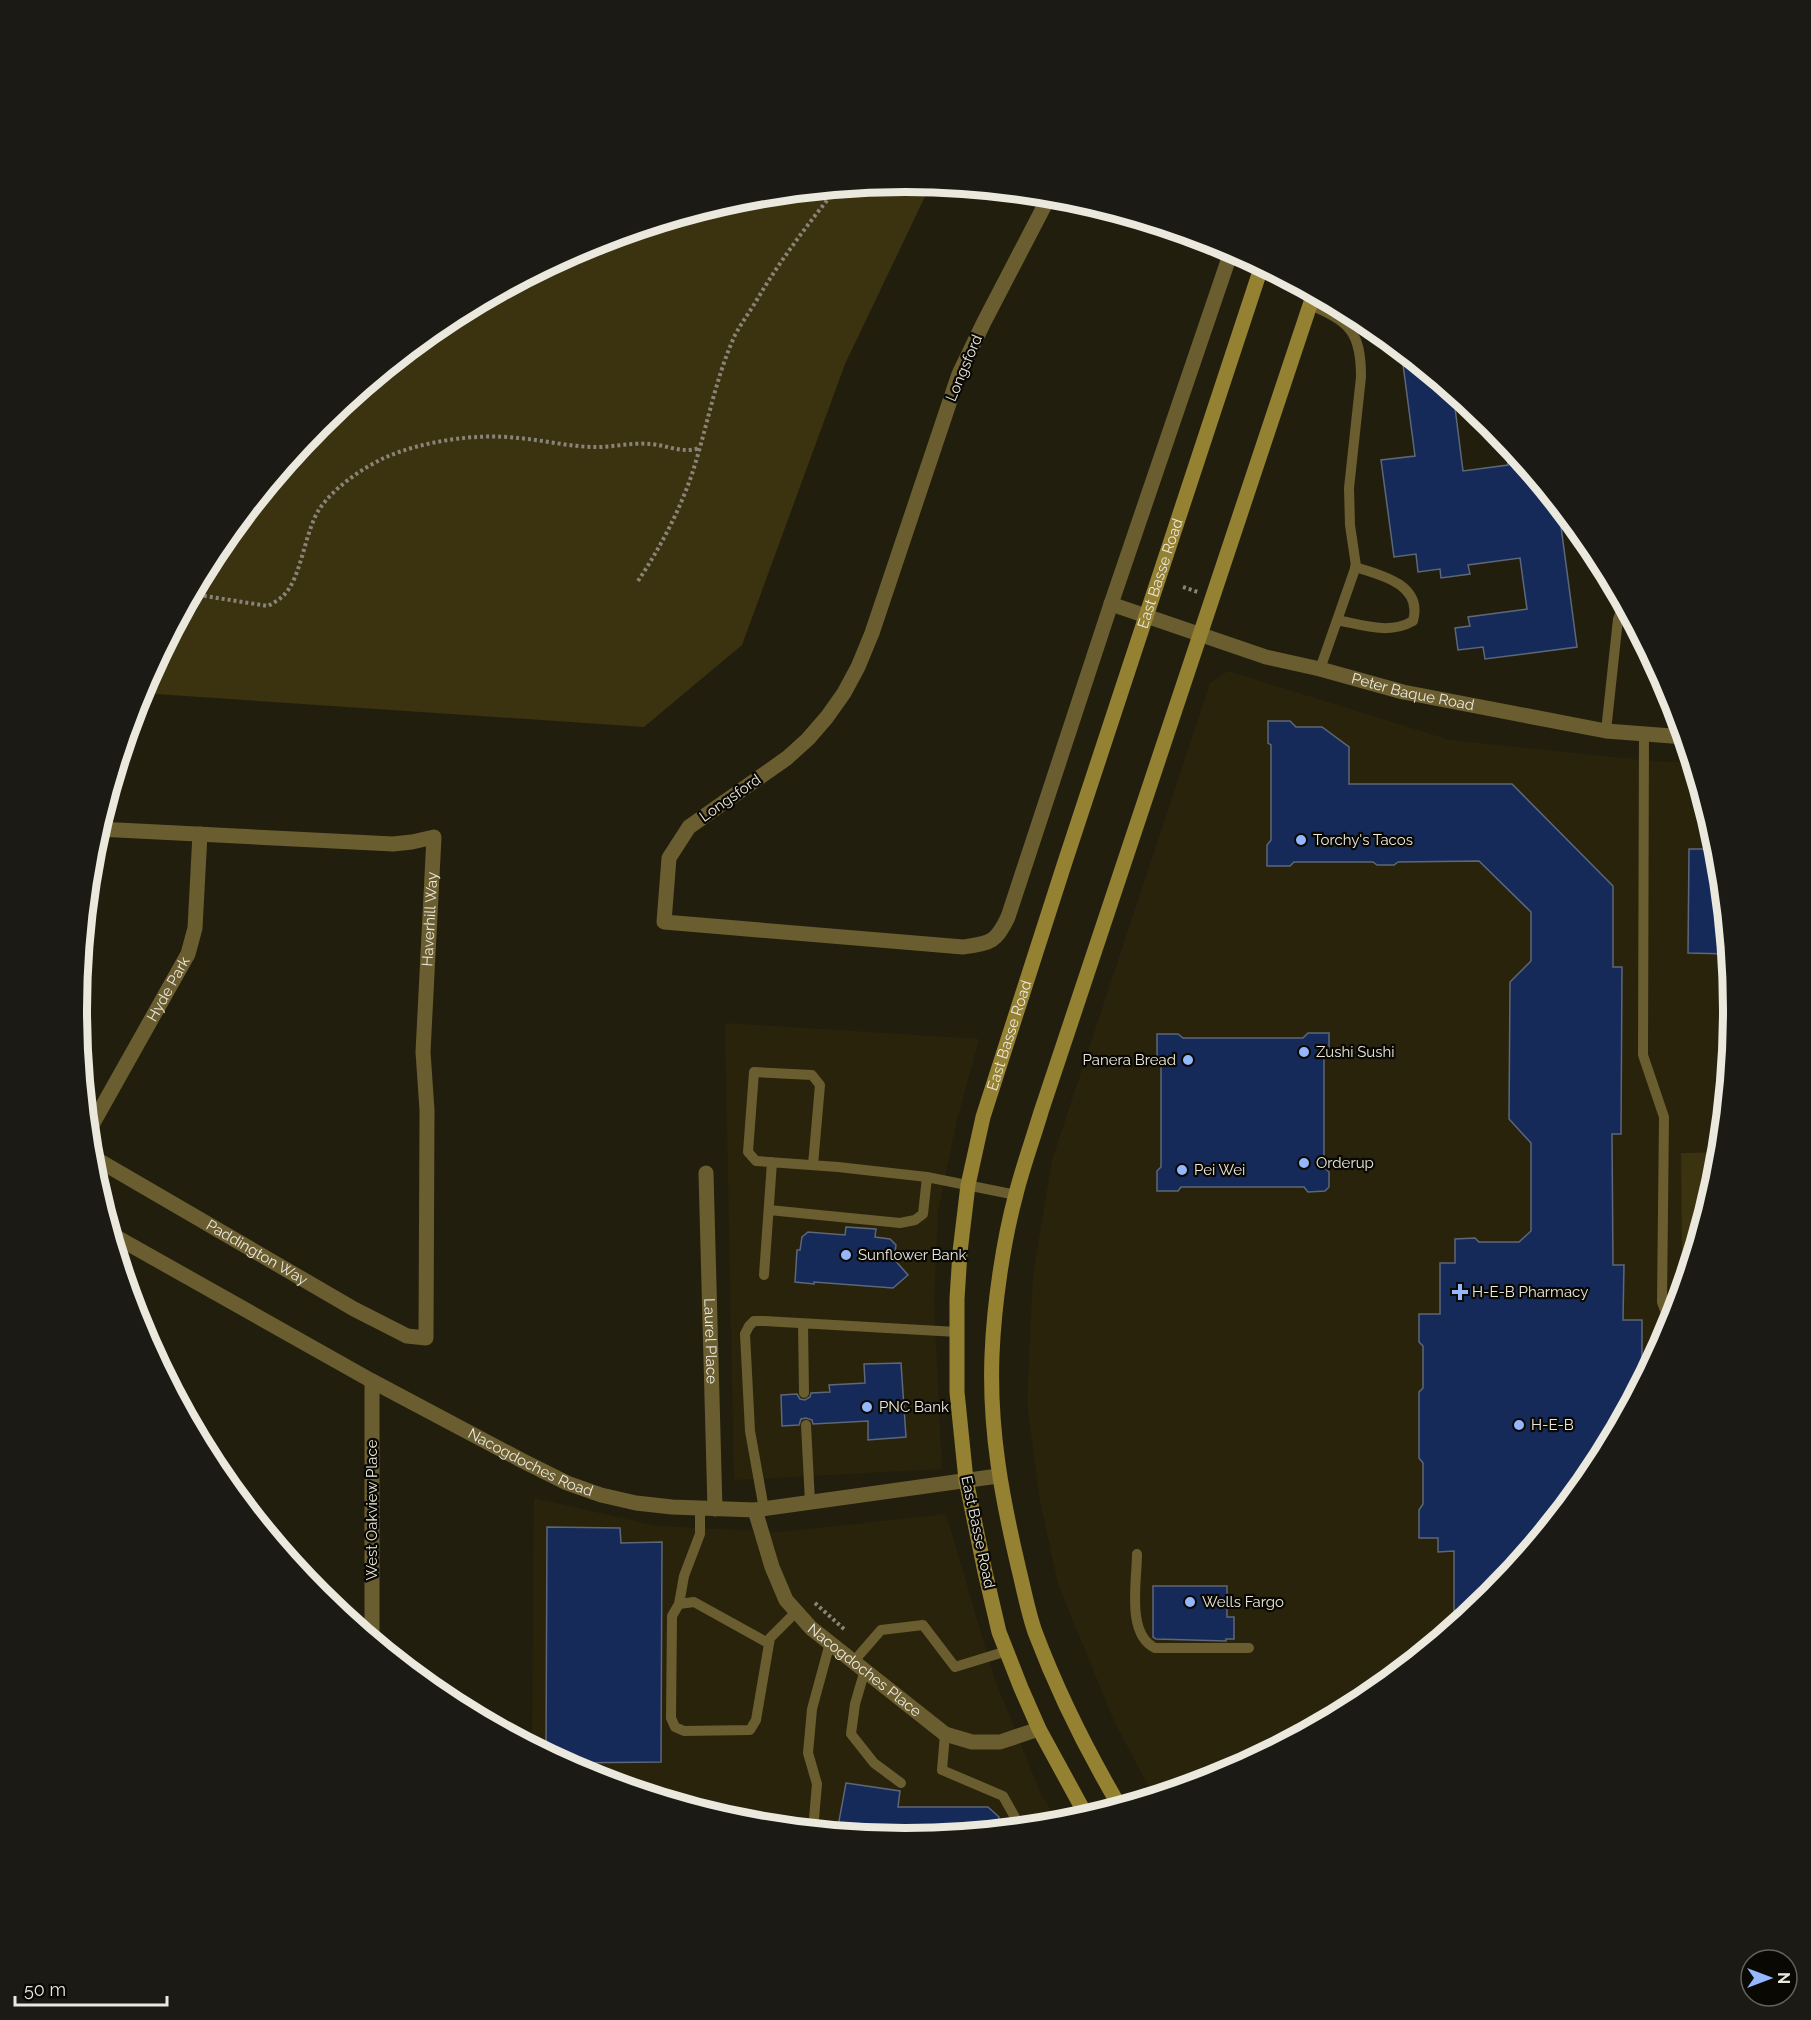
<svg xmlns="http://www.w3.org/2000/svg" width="1811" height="2020" viewBox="0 0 1811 2020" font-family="Raleway,sans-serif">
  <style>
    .built { fill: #29230b }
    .green { fill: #3b3210 }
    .building { fill: #152a59; stroke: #5e6777; stroke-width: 1.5 }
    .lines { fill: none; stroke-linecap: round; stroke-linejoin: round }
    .path { stroke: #888477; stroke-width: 4; stroke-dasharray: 3 3; stroke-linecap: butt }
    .service { stroke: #6a5d2f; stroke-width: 10 }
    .minor { stroke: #6a5d2f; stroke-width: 15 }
    .secondary { stroke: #958132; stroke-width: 15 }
    .poi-dot { fill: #94b7fd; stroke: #0a0803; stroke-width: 2 }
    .labels { text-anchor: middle; stroke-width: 4.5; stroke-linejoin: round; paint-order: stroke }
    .street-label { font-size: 15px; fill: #ebe8de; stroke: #0a0803 }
    .poi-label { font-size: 15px; fill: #ebe8de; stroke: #0a0803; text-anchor: start }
    .rim { fill: none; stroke: #ebe8de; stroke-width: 8 }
  </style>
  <rect width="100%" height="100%" fill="#221e0e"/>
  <path class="built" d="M1228,671L1450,740L1661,762H1692L1719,849L1734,1010L1720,1152L1681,1153L1682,1276L1685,1282L1671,1328L1595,1471L1491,1596L1366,1699L1222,1776L1154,1797L1114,1721L1058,1584L1040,1501L1027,1402L1033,1275L1052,1160L1210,683Z
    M725,1023L979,1039L956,1124L938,1212L934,1303L942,1469L734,1480Z
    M534,1498L657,1526L781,1532L946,1514L995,1680L1041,1794L1060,1824L905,1839L743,1823L588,1776L532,1746Z"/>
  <path class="green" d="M906,181L931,184L845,364L742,645L644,727L140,693L216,549L320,424L445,321L589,244L744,197Z
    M1720,1152L1718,1172L1685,1282L1682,1276L1681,1153Z"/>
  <path class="building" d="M1401,349L1453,392L1463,471L1508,465L1505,440L1558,504L1577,647L1485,659L1483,647L1458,650L1455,628L1470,626L1468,617L1527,609L1520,558L1468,565L1470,574L1441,578L1440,569L1418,572L1416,554L1394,557L1381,460L1415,456Z
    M1268,721H1290L1296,727H1322L1349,747V784H1512L1613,886V967H1622L1621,1134H1612L1613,1265H1624L1623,1320H1642V1382L1595,1471L1491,1596L1454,1627V1551L1438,1552V1538H1419V1510L1423,1504V1463L1419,1458V1392L1423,1388V1346L1419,1342V1314H1440V1263H1455V1239L1475,1238L1479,1242H1519L1531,1231V1143L1509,1119L1510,982L1531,961V912L1479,861L1398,862L1394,865H1377L1373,862H1294L1290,866H1267V845L1271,840V745L1268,743Z
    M1689,849H1719L1729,954L1688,953Z
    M1308,1033H1329V1054L1324,1059V1167L1329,1172V1187L1325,1191L1308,1192L1304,1187H1181L1178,1191H1157V1171L1161,1167V1059L1157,1056V1034H1178L1183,1038H1303Z
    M846,1227L876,1229L875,1237L890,1239L896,1245L894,1259L908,1275L893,1288L814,1282V1284L795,1282L797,1250H800L802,1237L808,1232L845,1235Z
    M901,1363L906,1437L868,1440V1421L813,1424L812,1420L806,1418L801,1419L799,1425L782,1426L781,1395L797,1394L800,1399L805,1400L810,1397L811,1393L830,1392L829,1385L865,1383L864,1364Z
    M547,1527L620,1528L621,1543L662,1542L661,1762L563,1763L546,1753Z
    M1153,1586H1227V1617H1234V1639H1226V1641L1156,1639L1153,1637Z
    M846,1783L900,1791L898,1807H988L999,1817L998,1830L905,1839L837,1832Z"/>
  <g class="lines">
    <path class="path" d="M638,581C660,548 679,512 692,474C707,428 715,379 735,335C741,324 748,314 755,303C779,262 807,225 837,188
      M1183,587L1198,592
      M192,594L268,606C273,603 279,600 283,596C302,578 304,532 320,508C335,487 361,469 384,458C422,441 477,433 518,438C543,440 566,446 591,447C610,448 631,442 650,444C667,445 682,454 699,448
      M815,1603L845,1630"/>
    <path class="service" d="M1310,305C1350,322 1361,332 1361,377L1349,488L1350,525L1356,566L1320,669
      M1337,620C1363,625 1389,635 1413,621C1423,585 1382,575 1355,567
      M1606,731L1618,619L1624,604
      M1644,733L1643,1055L1664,1117L1662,1302L1671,1327
      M813,1165L820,1085L812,1075L754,1072L748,1152L756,1161L838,1167L927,1177L1016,1195
      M769,1210L900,1223L915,1220L923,1214L927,1177
      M764,1275L772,1162
      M803,1324L804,1393
      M806,1425L810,1502
      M700,1508V1534L684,1576L679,1604L672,1616L671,1718L675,1727L684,1731L750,1730L756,1720L770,1638L796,1612
      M764,1509L750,1431L745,1334L749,1326L754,1321H764L957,1332
      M1137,1554C1137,1581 1126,1634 1155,1648H1249
      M679,1604L694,1602L768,1643
      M854,1661L881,1630L923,1625L955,1667L1007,1651
      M865,1670L855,1704L851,1734L874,1763L901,1783
      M945,1734L942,1770L1003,1796L1021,1828
      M813,1830L817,1784L808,1753L812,1709L830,1643"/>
    <g class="minor">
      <path d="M1050,195L984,322L959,374L872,633L858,667L844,693L827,717L808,739L787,758L689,827L669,858L664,922L963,947C990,943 996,943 1008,917L1111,604L1232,249"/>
      <path id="s1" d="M1111,604L1266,657L1320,669L1403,692L1606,731L1685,737"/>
      <path id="s2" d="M88,1132L188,954L195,928L200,834"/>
      <path id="s3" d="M91,1156L354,1309L407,1336L426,1338L427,1110L423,1052L434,837L412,842L393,844L98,829"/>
      <path id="s4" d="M706,1173L715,1509"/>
      <path id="s5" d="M111,1234L372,1381L521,1460L567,1483L601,1495L636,1503L672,1507L755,1510L998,1476"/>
      <path id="s6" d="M755,1510L772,1567L786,1600L811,1628L945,1734L972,1742H1000L1039,1729"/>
      <path d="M372,1639V1381"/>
    </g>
    <g class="secondary">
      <path d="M1120,1807C1087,1751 1058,1693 1035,1632C1028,1612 1024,1590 1019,1570C1002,1498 989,1430 992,1355C994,1305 1003,1242 1016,1194C1023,1166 1033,1139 1041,1112L1314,293"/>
      <path id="s7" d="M1087,1817L1039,1729L1021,1688L999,1632L985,1572L966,1480L957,1392V1299L960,1252L968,1185L983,1117L1064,865L1262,265"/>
    </g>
  </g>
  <g class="poi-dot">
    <circle cx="1301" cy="840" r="6"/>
    <circle cx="1304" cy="1052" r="6"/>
    <circle cx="1188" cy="1060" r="6"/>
    <circle cx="1304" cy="1163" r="6"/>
    <circle cx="1182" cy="1170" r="6"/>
    <circle cx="846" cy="1255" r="6"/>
    <path d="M1457 1283h6v6h6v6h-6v6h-6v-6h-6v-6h6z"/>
    <circle cx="867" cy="1407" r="6"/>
    <circle cx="1519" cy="1425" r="6"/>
    <circle cx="1190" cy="1602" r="6"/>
  </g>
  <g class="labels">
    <g class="street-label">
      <text transform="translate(964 368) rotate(-67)" y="5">Longsford</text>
      <text dy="5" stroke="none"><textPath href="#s7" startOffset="1298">East Basse Road</textPath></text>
      <text dy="5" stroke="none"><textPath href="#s1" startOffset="315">Peter Baque Road</textPath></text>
      <text transform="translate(730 798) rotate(-35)" y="5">Longsford</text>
      <text dy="5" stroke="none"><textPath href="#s3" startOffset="802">Haverhill Way</textPath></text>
      <text dy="5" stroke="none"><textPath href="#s2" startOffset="164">Hyde Park</textPath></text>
      <text dy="5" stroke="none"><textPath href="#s7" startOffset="812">East Basse Road</textPath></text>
      <text dy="5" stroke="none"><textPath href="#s3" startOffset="192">Paddington Way</textPath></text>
      <text dy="5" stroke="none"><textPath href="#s4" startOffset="168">Laurel Place</textPath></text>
      <text dy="5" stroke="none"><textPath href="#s5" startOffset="478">Nacogdoches Road</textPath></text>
      <text transform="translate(372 1510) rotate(-90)" y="5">West Oakview Place</text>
      <text transform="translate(978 1532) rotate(78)" y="5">East Basse Road</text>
      <text dy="5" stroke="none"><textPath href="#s6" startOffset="201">Nacogdoches Place</textPath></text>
    </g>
    <g class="poi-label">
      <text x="1313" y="845">Torchy's Tacos</text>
      <text x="1316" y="1057">Zushi Sushi</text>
      <text x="1176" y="1065" text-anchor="end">Panera Bread</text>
      <text x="1316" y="1168">Orderup</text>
      <text x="1194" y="1175">Pei Wei</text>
      <text x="858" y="1260">Sunflower Bank</text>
      <text x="1472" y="1297">H-E-B Pharmacy</text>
      <text x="879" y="1412">PNC Bank</text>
      <text x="1531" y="1430">H-E-B</text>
      <text x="1202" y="1607">Wells Fargo</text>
    </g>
  </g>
  <path d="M0 0H1811V2020H0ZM87 1010a818 818 0 1 1 1636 0a818 818 0 1 1-1636 0Z" fill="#1c1a15" fill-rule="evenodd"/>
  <path class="rim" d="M87 1010a818 818 0 1 1 1636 0a818 818 0 1 1-1636 0Z"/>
  <g transform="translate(1769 1978) rotate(90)"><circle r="28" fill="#0a0803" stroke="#64625b" stroke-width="1.5"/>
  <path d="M0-4.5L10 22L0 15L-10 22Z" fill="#94b7fd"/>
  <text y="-9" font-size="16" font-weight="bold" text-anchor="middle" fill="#ebe8de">N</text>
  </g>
  <path d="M15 1996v9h152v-9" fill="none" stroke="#ebe8de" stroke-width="3"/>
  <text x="24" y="1996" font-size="18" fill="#ebe8de" stroke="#0a0803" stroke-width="4.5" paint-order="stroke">50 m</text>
</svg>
